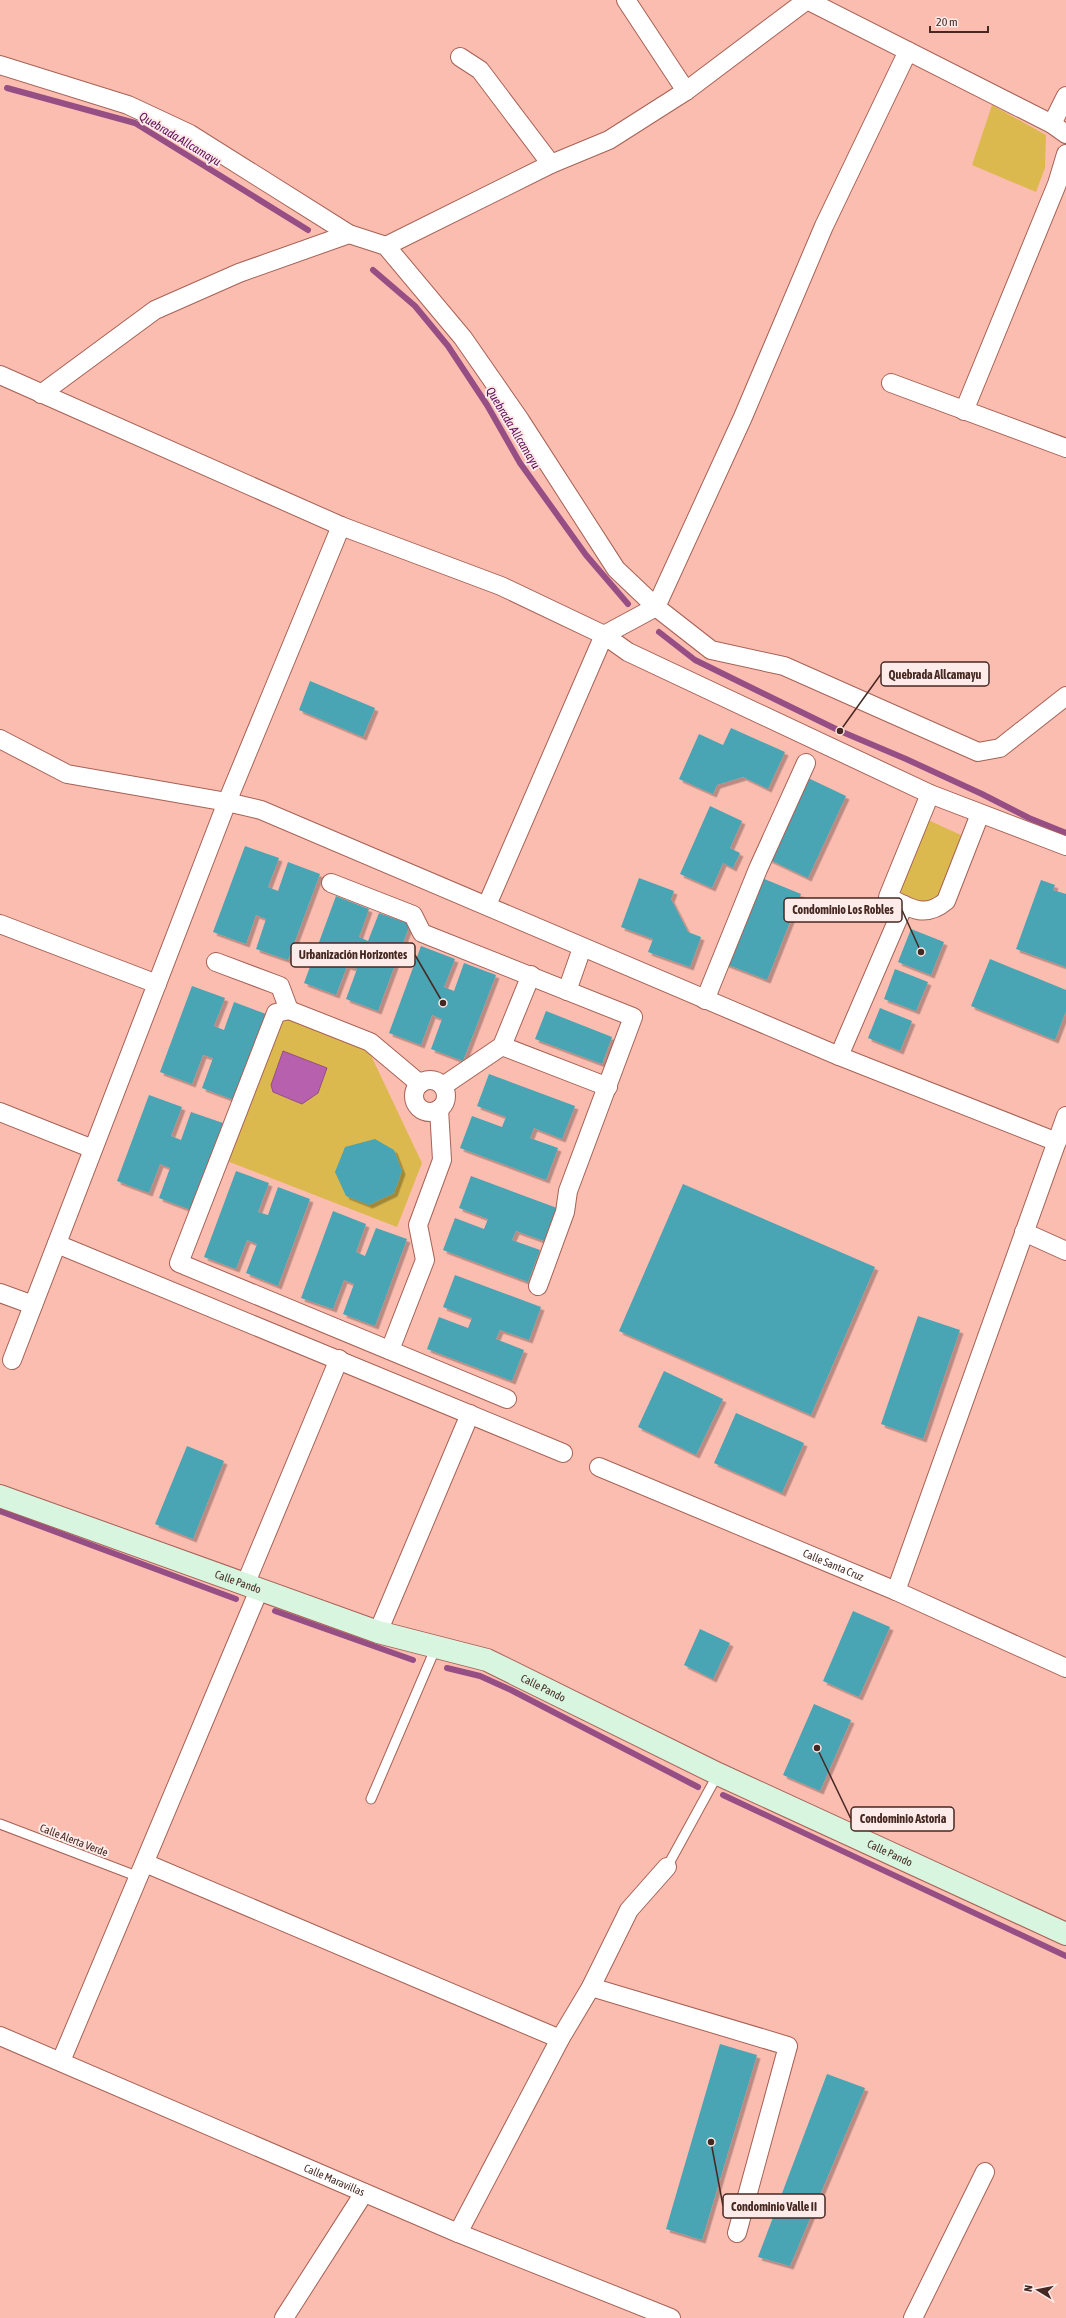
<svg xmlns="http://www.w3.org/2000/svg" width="1066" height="2318" viewBox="0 0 1066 2318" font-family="'Asap Condensed',sans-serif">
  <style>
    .green { fill: #dcb94e }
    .water { fill: #b760ae; stroke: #954f84 }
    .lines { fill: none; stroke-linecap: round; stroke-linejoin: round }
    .stream { stroke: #954f84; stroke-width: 6 }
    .building { fill: #48a4b4; filter: url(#shadow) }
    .lane-casing { stroke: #a76155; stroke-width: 11 }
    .street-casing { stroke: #a76155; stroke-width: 20 }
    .secondary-casing { stroke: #a76155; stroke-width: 24 }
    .lane { stroke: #fff; stroke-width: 9 }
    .street { stroke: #fff; stroke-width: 18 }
    .secondary { stroke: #d7f5df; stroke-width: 22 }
    .labels { text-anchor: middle; stroke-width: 4; stroke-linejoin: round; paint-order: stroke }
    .street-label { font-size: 11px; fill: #462822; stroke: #fcebe8 }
    .water-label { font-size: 12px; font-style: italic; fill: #5d0858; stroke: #fcebe8 }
    .leader { fill: none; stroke: #462822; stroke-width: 1.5 }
    .callout-dot { fill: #462822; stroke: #fcebe8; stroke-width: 1.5 }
    .callout { fill: #fcebe8; stroke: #462822; stroke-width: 1.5 }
    .callout-label { font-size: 12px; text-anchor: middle; font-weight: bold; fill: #462822 }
  </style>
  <defs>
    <filter id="shadow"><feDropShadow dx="3.5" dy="3.5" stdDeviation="0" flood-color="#0004"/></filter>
  </defs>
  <rect width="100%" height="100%" fill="#fcbdb1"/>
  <path class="green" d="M992,105L1046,135L1045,168L1036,192L972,165Z
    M926,819L963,836L937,901C921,904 902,905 899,885Z
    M285,1018L368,1049L422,1163L397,1227L227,1161L280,1020Z"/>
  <path class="water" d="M283,1051L327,1068L318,1093L302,1104L273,1092L271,1085Z"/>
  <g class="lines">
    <path class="stream" d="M7,88L135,123L308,230
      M373,270L415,306L448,346L487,405L520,463L586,555L628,604
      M659,632L695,660L840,731L906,759L982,794L1029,818L1066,833
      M0,1511L236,1599
      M275,1611L413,1660
      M447,1668L480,1676L511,1690L698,1787
      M723,1795L1066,1956"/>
  </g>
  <path class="building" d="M310,681L375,708L363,737L299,710Z
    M731,728L785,752L768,789L743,777L717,785L713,794L679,779L699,734L723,745Z
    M806,777L846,796L808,878L768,859Z
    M710,806L742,821L730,848L740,853L733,868L723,863L712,888L680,874Z
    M245,846L279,858L268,887L278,891L288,862L320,874L288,960L256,949L266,919L256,915L246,944L213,932Z
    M757,876L801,894L767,980L723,963Z
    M639,878L674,891L671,899L688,932L701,937L690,967L648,952L653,939L621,927Z
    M1041,880L1055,885L1053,890L1066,894V967L1016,949Z
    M336,896L369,909L359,937L368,941L379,913L410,924L378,1011L346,999L357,969L347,966L336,995L304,983Z
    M911,929L944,942L931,975L898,962Z
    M421,946L455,959L444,987L454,991L464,963L496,975L463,1061L431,1049L442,1019L432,1015L421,1045L389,1033Z
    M990,959L1066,990V1011L1055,1040L971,1006Z
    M895,969L928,982L916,1011L884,999Z
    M192,986L225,998L214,1026L224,1030L234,1002L266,1014L234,1100L202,1088L213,1058L203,1055L192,1084L160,1072Z
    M880,1008L912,1021L900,1051L868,1038Z
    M546,1011L612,1037L602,1064L535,1039Z
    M489,1074L575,1106L562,1139L534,1128L530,1138L558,1148L546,1180L460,1148L472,1116L502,1127L506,1117L477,1106Z
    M149,1095L182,1107L171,1136L181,1140L191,1112L223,1123L191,1210L159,1198L170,1168L160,1164L149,1193L117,1181Z
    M375,1139L394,1150L402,1171L394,1193L369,1205L346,1196L335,1172L345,1147Z
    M236,1171L269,1183L258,1212L268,1215L278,1187L310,1199L278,1286L246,1273L257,1244L247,1240L236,1269L204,1257Z
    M471,1176L557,1208L544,1241L516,1231L512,1240L540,1250L528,1282L443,1250L455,1218L484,1229L488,1219L459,1208Z
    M683,1184L875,1267L811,1415L619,1331Z
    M333,1211L366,1224L356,1252L365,1256L376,1228L407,1239L375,1326L343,1314L354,1284L344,1280L333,1309L301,1298Z
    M455,1275L541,1307L529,1340L500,1330L496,1339L524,1350L512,1381L427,1349L439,1317L468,1328L472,1318L443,1307Z
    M918,1316L960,1330L923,1439L881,1424Z
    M664,1371L723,1399L696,1455L638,1427Z
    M736,1413L804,1443L782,1493L714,1463Z
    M187,1446L224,1461L193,1539L155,1524Z
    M853,1611L890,1627L859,1697L823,1681Z
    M700,1629L730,1643L713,1679L684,1665Z
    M814,1704L851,1720L820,1791L783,1775Z
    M720,2044L757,2055L702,2240L666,2229Z
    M827,2074L865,2088L790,2266L758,2257Z"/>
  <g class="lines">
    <defs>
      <path id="lane" d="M371,1799L436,1647
        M0,1824L139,1877
        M667,1867L718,1774"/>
      <g id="street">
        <path d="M626,0L686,91"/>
        <path d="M807,0L1052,124L1066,134"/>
        <path d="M460,57L480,70L551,164"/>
        <path d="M0,65L128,105L190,134L349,234L386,246L463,338L520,420L616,569L656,607L711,650L784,666L978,752L1000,748L1066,696"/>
        <path d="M1052,124L1066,96"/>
        <path d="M386,246L551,164L609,140L686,91L807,0"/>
        <path d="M0,375L341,526L501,586L604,635L628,652L930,794L1066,846"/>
        <path d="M891,383L1066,448"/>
        <path d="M41,394L155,310L239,273L349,234"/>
        <path d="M964,411L1057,184L1066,154"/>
        <path d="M0,739L67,774L227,802L261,810L839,1056L1057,1142"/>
        <path d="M930,794L888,897C909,908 925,919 946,901L980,814"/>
        <path d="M331,883L413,915L422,933L633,1017L568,1191L565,1212L538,1286"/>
        <path d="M487,905L604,635L656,607L743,417L824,226L908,51"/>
        <path d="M0,924L157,984"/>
        <path d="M216,962L280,986L289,1010L370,1042L420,1084"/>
        <path d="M567,991L582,948"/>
        <path d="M705,1000L758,869L806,763"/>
        <path d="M289,1010L276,1013L179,1263L507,1399"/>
        <path d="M502,1046L608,1087"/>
        <path d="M839,1056L904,905"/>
        <circle cx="430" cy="1096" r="16"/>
        <path d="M443,1086L502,1046L531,975"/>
        <path d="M0,1112L93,1149"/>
        <path d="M1024,1232L1066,1251"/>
        <path d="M57,1244L563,1453"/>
        <path d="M0,1293L33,1305"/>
        <path d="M390,1350L425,1260L418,1225L442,1160L439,1109"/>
        <path d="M12,1360L227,802L341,526"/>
        <path id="s1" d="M599,1467L896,1591L1066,1668"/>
        <path d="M245,1585L339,1359"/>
        <path d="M896,1591L1066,1116"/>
        <path d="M378,1632L470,1414"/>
        <path d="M145,1863L560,2039"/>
        <path d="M591,1987L788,2046L737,2233"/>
        <path id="s2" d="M0,2036L458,2233L671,2318"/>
        <path d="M61,2061L259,1590"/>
        <path d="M458,2233L560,2039L591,1987L629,1910L667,1867"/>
        <path d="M284,2318L364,2193"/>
        <path d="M913,2318L985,2172"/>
      </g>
      <g id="secondary">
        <path id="s3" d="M0,1496L378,1632L487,1660L718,1774L1066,1934"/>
      </g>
    </defs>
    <use href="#lane" class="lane-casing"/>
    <use href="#street" class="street-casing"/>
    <use href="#secondary" class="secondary-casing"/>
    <use href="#lane" class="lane"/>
    <use href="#street" class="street"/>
    <use href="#secondary" class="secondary"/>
  </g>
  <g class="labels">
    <g class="street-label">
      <text dy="4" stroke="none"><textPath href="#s1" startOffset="254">Calle Santa Cruz</textPath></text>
      <text dy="4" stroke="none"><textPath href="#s3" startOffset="253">Calle Pando</textPath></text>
      <text dy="4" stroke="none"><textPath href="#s3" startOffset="577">Calle Pando</textPath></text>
      <text transform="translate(74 1840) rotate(21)" y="4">Calle Alerta Verde</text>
      <text dy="4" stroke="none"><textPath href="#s3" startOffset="961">Calle Pando</textPath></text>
      <text dy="4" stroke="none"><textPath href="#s2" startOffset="364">Calle Maravillas</textPath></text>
    </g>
    <g class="water-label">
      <text transform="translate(180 139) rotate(31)" y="4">Quebrada Allcamayu</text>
      <text transform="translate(513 428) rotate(59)" y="4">Quebrada Allcamayu</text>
    </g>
  </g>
  <path class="leader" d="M840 731L881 674M921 952L902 910M443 1003L415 955M817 1748L851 1819M711 2142L723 2206"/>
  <g class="callout-dot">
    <circle cx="840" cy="731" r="4"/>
    <circle cx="921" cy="952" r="4"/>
    <circle cx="443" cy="1003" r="4"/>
    <circle cx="817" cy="1748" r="4"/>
    <circle cx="711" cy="2142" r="4"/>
  </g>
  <g class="callout">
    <rect x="881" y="662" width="108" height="24" rx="4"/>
    <rect x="784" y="898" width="118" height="24" rx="4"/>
    <rect x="291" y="943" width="124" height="24" rx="4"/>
    <rect x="851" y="1807" width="103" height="24" rx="4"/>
    <rect x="723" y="2194" width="102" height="24" rx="4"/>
  </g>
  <g class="callout-label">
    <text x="935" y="679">Quebrada Allcamayu</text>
    <text x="843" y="914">Condominio Los Robles</text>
    <text x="353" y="959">Urbanización Horizontes</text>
    <text x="903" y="1823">Condominio Astoria</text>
    <text x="774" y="2211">Condominio Valle II</text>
  </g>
  <g transform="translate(1038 2290) rotate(280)" stroke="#fcebe8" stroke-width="3" paint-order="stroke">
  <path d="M0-3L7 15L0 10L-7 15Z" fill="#462822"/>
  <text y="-6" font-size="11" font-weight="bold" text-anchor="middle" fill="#462822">N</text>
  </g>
  <path d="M930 26v6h58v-6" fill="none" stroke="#462822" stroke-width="2"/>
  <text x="936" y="26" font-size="12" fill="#462822" stroke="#fcebe8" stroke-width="3" paint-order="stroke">20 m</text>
</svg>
